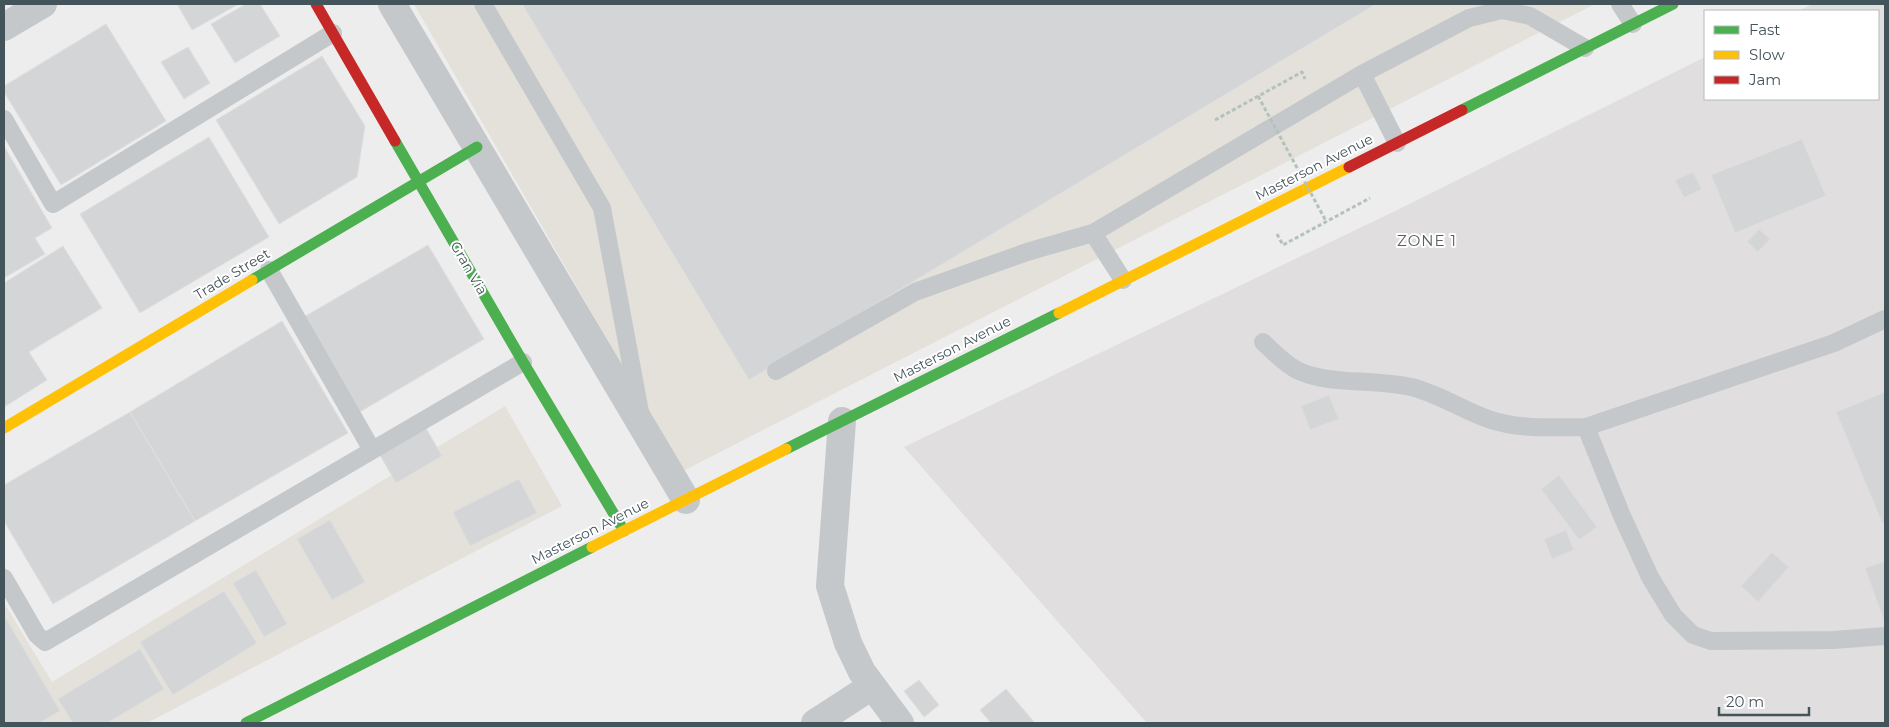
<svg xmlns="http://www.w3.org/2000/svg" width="1889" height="727" viewBox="0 0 1889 727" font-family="Montserrat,sans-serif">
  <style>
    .commercial { fill: #e4e0da }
    .education { fill: #e0dedf }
    .building { fill: #d4d5d6; stroke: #dfdfe0 }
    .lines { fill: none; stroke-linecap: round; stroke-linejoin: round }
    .path { stroke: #b3c2bb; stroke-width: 3; stroke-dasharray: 4 2.5; stroke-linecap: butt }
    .lane { stroke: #c5c8ca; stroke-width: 18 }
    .street { stroke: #c5c8ca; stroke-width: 28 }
    .fast { stroke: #4caf50; stroke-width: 11 }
    .slow { stroke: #ffc107; stroke-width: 11 }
    .jam { stroke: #c62828; stroke-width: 11 }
    .path-bridge { stroke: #b3c2bb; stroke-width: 3; stroke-dasharray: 4 2.5; stroke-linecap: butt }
    .labels { text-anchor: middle; stroke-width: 4; stroke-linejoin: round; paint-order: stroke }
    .street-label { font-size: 14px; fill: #44545b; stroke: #fff }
    .neighbourhood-label { font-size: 15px; letter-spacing: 1px; fill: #595f62; stroke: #fff }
  </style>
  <rect width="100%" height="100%" fill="#eeeded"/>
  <path class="commercial" d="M414,4H1595L683,471Z
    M505,406L562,506L147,723H4V603L52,682Z"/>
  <path class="education" d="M1813,4H1885V723H1147L904,447L1393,212L1705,57V99H1878V11H1798Z"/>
  <path class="building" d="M177,4H239L192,30Z
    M246,4H260L280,36L235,63L211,24Z
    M522,4H1376L749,380Z
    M106,24L166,121L61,185L4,92V86Z
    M188,47L210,83L184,99L161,62Z
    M322,56L365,126L357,177L279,224L216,120Z
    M209,137L269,237L140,313L80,214Z
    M1802,139L1826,196L1735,233L1711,175Z
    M4,146L52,228L35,238L45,254L4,278Z
    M1693,172L1702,189L1684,198L1675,180Z
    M1759,229L1770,239L1758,252L1747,242Z
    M428,245L484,339L358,413L302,318Z
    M63,246L102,308L29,352L47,380L4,407V283Z
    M282,321L348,433L195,521L130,412Z
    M1885,392V521L1882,523L1836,412Z
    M1329,395L1339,419L1310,430L1301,406Z
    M130,412L195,521L53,604L4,521V485Z
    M423,423L442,456L396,483L377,450Z
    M1559,475L1597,527L1579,540L1541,489Z
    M519,479L537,513L470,546L453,512Z
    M330,520L365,582L332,600L297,539Z
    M1566,530L1574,550L1552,559L1544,539Z
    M1772,552L1789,567L1758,602L1741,586Z
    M1885,561V624L1865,568Z
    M256,570L287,624L264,637L233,583Z
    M224,591L257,643L173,695L140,642Z
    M4,615L60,711L39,723H4Z
    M140,649L164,689L107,723H73L58,699Z
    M919,680L939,705L924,717L904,691Z
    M1006,689L1035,723H991L980,710Z"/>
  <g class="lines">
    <path class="path" d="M1215,120L1302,72L1305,79
      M1277,234L1283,245L1370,198"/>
    <path class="lane" d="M483,4L602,208L640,412
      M1620,4L1633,24
      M1362,74L1397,143
      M4,119L53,204L333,33
      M1093,233L1123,280
      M269,270L372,450
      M1263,342C1273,352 1283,362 1295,369C1324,386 1380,378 1415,388C1440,395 1463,410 1488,419C1520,430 1553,427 1586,427L1622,516L1650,577L1673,615L1693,635L1711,641L1834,640L1885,636
      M776,371L915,292L1027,252L1093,233L1362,74L1469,18L1502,10L1530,16L1585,48
      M1586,427L1834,343L1885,319
      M4,578L37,635L45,642L523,362"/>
    <path class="street" d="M392,4L686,500
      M4,27L43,4
      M842,421L830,586L848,643L862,672L900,723
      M815,723L872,686"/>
    <path class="fast" d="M1462,110L1673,4
      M395,141L523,362L624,531
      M252,280L477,147
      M786,449L1059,313
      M246,723L592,547"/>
    <path class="slow" d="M1059,313L1349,167
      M4,428L252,280
      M592,547L786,449"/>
    <path class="jam" d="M316,4L395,141
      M1349,167L1462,110"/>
    <path class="path-bridge" d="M1258,96L1326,221"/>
  </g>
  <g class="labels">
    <g class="street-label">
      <text transform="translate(1314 167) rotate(-27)" y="5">Masterson Avenue</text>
      <text transform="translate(469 268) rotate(60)" y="5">Gran Via</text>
      <text transform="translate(232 274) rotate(-31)" y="5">Trade Street</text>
      <text transform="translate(952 349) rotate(-27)" y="5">Masterson Avenue</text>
      <text transform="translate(590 531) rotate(-27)" y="5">Masterson Avenue</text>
    </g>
    <g class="neighbourhood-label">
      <text x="1427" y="246">ZONE 1</text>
    </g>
  </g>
  <rect width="1889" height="727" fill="none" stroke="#44545b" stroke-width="10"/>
  <rect x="1704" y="10" width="175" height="90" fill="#ffffff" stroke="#b4bbbd"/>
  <rect x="1714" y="26" width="25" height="8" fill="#4caf50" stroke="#b4bbbd"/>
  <text x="1749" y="35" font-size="15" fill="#44545b">Fast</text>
  <rect x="1714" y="51" width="25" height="8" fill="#ffc107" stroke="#b4bbbd"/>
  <text x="1749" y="60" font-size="15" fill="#44545b">Slow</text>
  <rect x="1714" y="76" width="25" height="8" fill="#c62828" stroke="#b4bbbd"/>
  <text x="1749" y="85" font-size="15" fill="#44545b">Jam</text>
  <path d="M1719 707v8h90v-8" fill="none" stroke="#44545b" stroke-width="2.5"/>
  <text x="1726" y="707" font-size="15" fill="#44545b" stroke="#ffffff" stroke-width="4" paint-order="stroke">20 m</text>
</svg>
